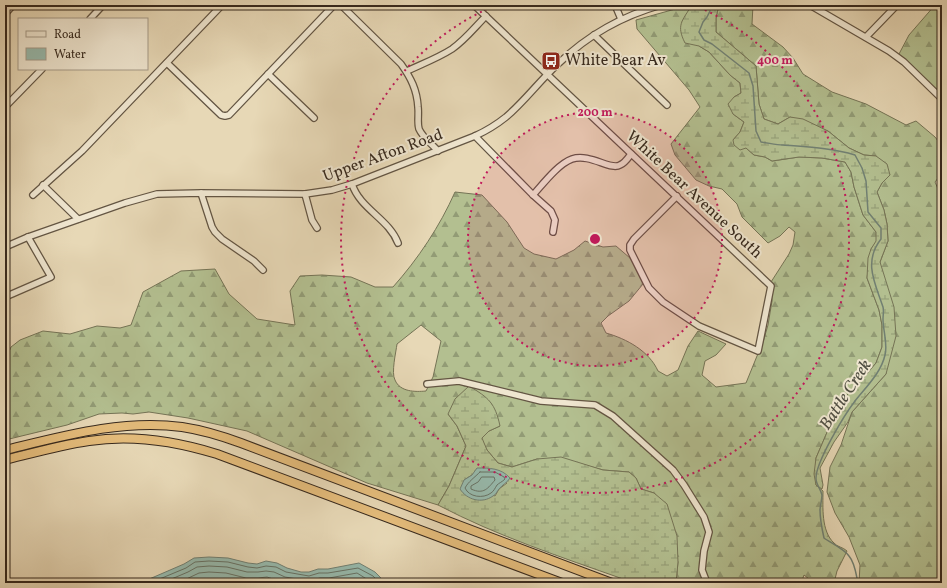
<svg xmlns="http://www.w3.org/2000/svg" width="947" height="588" viewBox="0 0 947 588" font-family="Vollkorn,serif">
<defs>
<pattern id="forest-firs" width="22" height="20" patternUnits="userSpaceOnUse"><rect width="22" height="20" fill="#b3bf90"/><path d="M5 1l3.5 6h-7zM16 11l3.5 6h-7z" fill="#929b75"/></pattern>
<pattern id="wetland-marsh" width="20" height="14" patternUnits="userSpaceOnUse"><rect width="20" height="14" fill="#b3bf90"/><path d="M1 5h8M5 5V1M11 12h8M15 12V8" fill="none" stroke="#929b75"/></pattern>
</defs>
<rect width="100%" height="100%" fill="#e7d8b6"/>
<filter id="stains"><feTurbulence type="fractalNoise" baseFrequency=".005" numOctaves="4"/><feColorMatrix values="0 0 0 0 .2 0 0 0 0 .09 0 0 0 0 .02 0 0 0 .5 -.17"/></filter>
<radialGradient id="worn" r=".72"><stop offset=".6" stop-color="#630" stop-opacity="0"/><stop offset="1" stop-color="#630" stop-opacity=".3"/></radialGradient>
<g fill="url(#forest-firs)" stroke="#757456" fill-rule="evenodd">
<path d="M692,5L682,22L699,46L709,52L730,75L740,83L741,93L734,97L733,114L744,122L740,132L733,140L746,148L754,155L765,157L772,161L799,157L822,158L845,162L851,172L854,187L863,215L876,232L877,241L871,249L867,278L879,310L882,325V347L876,363L860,382L840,402L816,458V485L823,491C823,507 821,531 834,543C837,547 843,547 847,551L837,571L834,583H814L804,575L801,583H676L678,562L654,493L641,489L636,478L629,472L603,470L585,465L537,459L512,467L498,463L487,450L481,438L489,431L500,426L448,414L457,426L466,446L449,486L438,505L367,483L247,431L188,418L149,412L133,414L122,413L99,414L67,425L5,440V361L11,347L20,340L43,331L70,334L97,326L120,328L131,325L143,292L181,271L215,269L229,294L257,319L295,325L290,291L300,276L322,275L351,277L375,287H393C418,259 440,226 455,192L482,195L507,222L524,248L534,254L556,259L574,250L585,241L603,247L616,246L630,258L643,284L629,301L608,316L601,323L606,333C627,339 649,351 658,371L667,376L678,370L688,346L698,331L726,344L716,355L705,361L702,375L716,387L746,383L757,356L761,349L768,325L772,301L771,282L789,254L793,245L795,232L789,227L780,236L768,243L742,217L737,204L722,189L709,186L696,180L675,155L671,144L700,107L689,90L637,29L636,20L686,6ZM421,325L441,341L433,377L426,391C415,392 400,392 395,380C391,373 396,352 397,344Z"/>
<polygon points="717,5 753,5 752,24 783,47 793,58 803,74 832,92 866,104 906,125 916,121 935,137 942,146 942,173 935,182 942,198 942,583 859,583 860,565 849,537 835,513 827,492 830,467 841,445 852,412 886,374 880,262 888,241 887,224 884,210 877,192 882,183 890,175 876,156 864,155 849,148 828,131 790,117 778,124 764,119 759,104 756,66 716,32 716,18 718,9"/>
<polygon points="935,5 942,5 942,95 899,54 909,35"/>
</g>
<g fill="url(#wetland-marsh)" stroke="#757456" fill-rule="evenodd">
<path d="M692,5H717L718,9L716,18V32L756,66L759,104L764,119L778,124L790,117L803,119L828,131L849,148L864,155L876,156L887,164L890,175L882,183L877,192L884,210L887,224L888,241L880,262L894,307L896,336L886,374L852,412L848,422L834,442L820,468L823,485L822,489L816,485L814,474L816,458L840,402L860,382L876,363L882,347V325L879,310L867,278L868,258L871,249L876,241V232L863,215L854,187L851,172L845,162L822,158L799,157L772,161L765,157L754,155L746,148L740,150L734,145L733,140L740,132L744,122L733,114L728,104L734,97L741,93L740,83L730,75L709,52L699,46L685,43C676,25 682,21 692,5Z"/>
<path d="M469,386C489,398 495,403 500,426L489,431L482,438L487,450L498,463L512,467L537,459L561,457L603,470L629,472L636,478L641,489L654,493L667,504L677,536L678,562L676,583H635L623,579C561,557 497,536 438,505L449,486L466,446L457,426L448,414L455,399ZM472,475L507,483L499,489L495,496L464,480Z"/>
</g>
<g fill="#97baad" stroke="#718073">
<path d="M477,468C490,468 501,468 510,478C507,483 503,484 499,489C497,491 496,495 493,496C482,504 467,500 460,489L464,480L472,475Z"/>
<polygon points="209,557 228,558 248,563 257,564 266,561 277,563 287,568 301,572 309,572 318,569 328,569 359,563 375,572 384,581 395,583 124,583 147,580 184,564 194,558"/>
</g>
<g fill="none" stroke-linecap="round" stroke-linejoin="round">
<g stroke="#677265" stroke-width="1">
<path d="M480,472H495L504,477L505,479C502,482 499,483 497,485C495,488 494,491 491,493C483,499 469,497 465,488C468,482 475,477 480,472Z"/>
<path d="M482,477H494L495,480C488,488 484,495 471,489V486L478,482Z"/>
<polyline points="150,583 186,568 195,562 209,561 228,562 248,567 257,568 266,566 276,567 286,572 309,576 319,573 328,573 358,568 373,576 380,583"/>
<polyline points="162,583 188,572 197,567 209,566 227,567 247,572 258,572 266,571 274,572 285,577 309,581 320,578 329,578 357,573 373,583"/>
<polyline points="178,583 199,573 209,572 226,573 246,578 258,578 267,577 285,583"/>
</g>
<path stroke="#718073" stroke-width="1.5" d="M710,11L707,17L703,22L699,32L704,40L712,44L749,73L753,86L756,131L761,142C769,143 776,145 783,145C807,147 832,148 855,155L862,168L866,181L868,212L881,228V239C863,262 875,283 883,307C884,311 883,315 883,319C883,331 888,344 885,355C881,373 866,387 855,401C845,414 815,463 816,479C816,484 821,490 822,495C822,500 820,506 820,510C820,520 822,529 824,538C831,543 844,549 849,556C855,563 856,574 858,583"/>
<g stroke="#635543" stroke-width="8">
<g id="minor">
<path d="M341,5L401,64C411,78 417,90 418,107C419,115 417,122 419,129C423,138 432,144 438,151"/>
<polyline points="474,5 771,286 758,351 699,326 663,302 649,288 630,250 630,245 634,239 677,196"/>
<polyline points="615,5 621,19"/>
<polyline points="810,5 889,51 904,62 942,99"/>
<polyline points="5,14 13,5"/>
<polyline points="90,19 103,5"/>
<polyline points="594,35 667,105"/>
<polyline points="866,37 895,7 893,5"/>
<polyline points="167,63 221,115 225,116 229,115 334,5"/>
<path d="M407,71C422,64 438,58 452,49C465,40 475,27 486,16"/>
<polyline points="268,74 314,118"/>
<polyline points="5,107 42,69"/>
<polyline points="475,136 533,195 551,211 555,220 553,232"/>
<path d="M352,184C360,209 389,219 398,243"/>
<polyline points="43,185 78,219"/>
<polyline points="201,193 212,227 215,232 222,239 254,261 263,270"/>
<polyline points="305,194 312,220 317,228"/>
<polyline points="33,195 82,151 222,5"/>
<path d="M533,195C543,184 558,164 572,159C590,153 611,171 620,165C625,163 628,158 631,154"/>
<path d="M5,247L28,237L125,203L157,194L201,193L305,194L332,190L352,184L475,136C486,131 496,125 506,117C525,101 540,80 559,63C588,35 622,16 661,5"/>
<polyline points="5,297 51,277 28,237"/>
<polyline points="427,384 459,381 541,401 595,405 613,416 673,470 684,485 704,517 709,532 704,551 702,570 707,583"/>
</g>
</g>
<g stroke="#37291d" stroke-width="10">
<g id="highway">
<path d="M5,450C63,436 122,419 182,427C202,430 222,436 241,443L612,583"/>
<path d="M5,460C33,453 61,445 89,441C133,434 175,441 217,454L562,583"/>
</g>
</g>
<use href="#minor" stroke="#efe6d0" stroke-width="5.5"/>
<use href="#highway" stroke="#e4bc7b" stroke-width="8"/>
</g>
<circle cx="595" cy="239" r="127" fill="#c2185b" fill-opacity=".12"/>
<g fill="none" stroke="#c2185b" stroke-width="2" stroke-dasharray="2 4">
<circle cx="595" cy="239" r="127"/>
<path d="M694 5A254 254 0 1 1 496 5"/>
</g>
<defs>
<g id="bus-square" transform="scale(1)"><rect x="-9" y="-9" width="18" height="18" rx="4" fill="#8f2418" stroke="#efe6d0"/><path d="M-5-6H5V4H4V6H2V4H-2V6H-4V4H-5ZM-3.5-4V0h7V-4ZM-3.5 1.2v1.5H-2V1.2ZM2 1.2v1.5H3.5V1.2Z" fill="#fff"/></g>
</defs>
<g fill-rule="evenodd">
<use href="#bus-square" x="551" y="61"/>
</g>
<g text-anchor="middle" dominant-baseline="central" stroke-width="4" stroke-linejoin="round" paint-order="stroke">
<g font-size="16" fill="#37291d" stroke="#efe6d0" text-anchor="start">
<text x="565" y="61">White Bear Av</text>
</g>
<g font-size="16" fill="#37291d" stroke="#efe6d0">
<text transform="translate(383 156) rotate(-20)">Upper Afton Road</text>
<text transform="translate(694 195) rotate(43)">White Bear Avenue South</text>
</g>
<g font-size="17" font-style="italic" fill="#4f4d41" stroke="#efe6d0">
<text transform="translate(846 395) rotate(-57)">Battle Creek</text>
</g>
</g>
<circle cx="595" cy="239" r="6" fill="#c2185b" stroke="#efe6d0" stroke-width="2"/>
<g font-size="12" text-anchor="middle" font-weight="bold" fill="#c2185b" stroke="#efe6d0" stroke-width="4" stroke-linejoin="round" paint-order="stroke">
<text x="775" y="64">400 m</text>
<text x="595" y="116">200 m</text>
</g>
<rect width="947" height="588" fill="none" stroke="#e7d8b6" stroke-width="20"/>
<rect x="6" y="6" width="935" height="576" fill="none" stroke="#37291d" stroke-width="2"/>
<rect x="10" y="10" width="927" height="568" fill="none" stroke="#37291d"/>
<rect x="18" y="18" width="130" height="52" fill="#efe6d0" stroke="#a59a88"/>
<rect x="26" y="31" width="20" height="6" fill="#efe6d0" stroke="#a59a88"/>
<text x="54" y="38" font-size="12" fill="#37291d">Road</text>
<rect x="26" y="48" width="20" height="12" fill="#97baad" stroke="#a59a88"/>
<text x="54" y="58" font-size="12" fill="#37291d">Water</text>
<rect width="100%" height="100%" filter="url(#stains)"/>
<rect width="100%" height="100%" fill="url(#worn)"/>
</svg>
